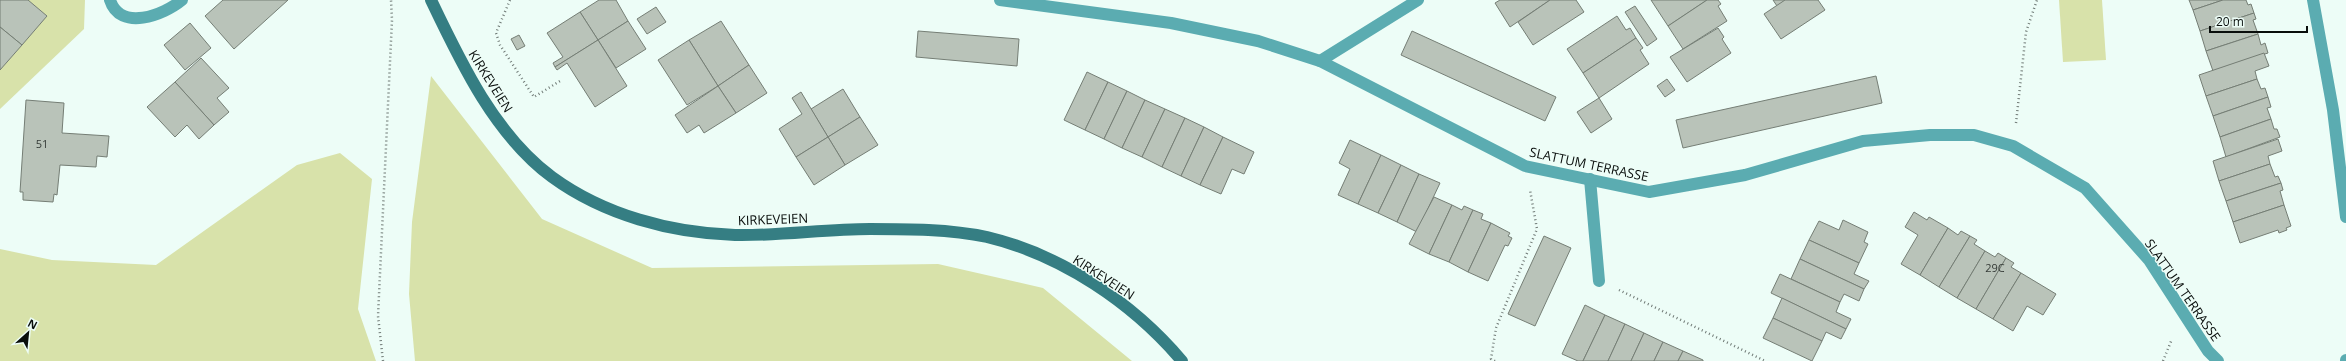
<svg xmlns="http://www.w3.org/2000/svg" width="2346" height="361" viewBox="0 0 2346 361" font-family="'Open Sans',sans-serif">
<rect width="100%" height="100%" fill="#edfdf7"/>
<g fill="#d8e2aa">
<polygon points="0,0 85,0 84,29 0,109"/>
<polygon points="2059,0 2102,0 2106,60 2063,62"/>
<polygon points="431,76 542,219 652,268 938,264 1043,288 1132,361 415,361 409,294 412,222"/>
<polygon points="340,153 372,179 358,309 376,361 0,361 0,249 52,260 156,265 297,165"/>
</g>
<g fill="#b9c3b9" stroke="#757e75">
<polygon points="0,0 28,0 47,16 22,45 0,27"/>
<polygon points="223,0 288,0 234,49 205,16"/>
<polygon points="599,0 616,0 628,21 598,40 580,12"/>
<polygon points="1500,0 1550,0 1510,27 1495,3"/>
<polygon points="1550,0 1576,0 1584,12 1533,45 1518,22"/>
<polygon points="1651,0 1707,0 1668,26"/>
<polygon points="1707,0 1718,0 1721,4 1718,6 1727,21 1683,49 1668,26"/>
<polygon points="1773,0 1787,0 1777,6"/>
<polygon points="1785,0 1818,0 1825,10 1781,39 1764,14"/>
<polygon points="2189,0 2223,0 2193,10"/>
<polygon points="2223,0 2246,0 2248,5 2251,4 2254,13 2200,31 2193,10"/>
<polygon points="1635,6 1657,39 1647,46 1625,12"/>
<polygon points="656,7 666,22 647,34 637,19"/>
<polygon points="580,12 598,40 555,67 553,63 563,57 547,33"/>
<polygon points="2254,13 2256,19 2253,20 2258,34 2206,51 2200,31"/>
<polygon points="1617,16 1626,30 1630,28 1636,38 1583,73 1567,49"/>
<polygon points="628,21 646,49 616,68 598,40"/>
<polygon points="721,21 749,65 718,86 689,40"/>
<polygon points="190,23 211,48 185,70 164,45"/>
<polygon points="0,27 22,45 0,70"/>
<polygon points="1718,28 1724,37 1722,39 1731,53 1687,82 1670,57"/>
<polygon points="918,31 1019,39 1017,66 916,57"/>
<polygon points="1412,31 1556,97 1545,121 1401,55"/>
<polygon points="2258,34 2261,45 2265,43 2268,53 2213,71 2206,51"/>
<polygon points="519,35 525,46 517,50 511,39"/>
<polygon points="1636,38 1643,48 1640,50 1649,64 1599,98 1583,73"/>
<polygon points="598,40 627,86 595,107 567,63 557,70 555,67"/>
<polygon points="689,40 718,86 687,105 658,60"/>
<polygon points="2264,53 2269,66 2255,71 2257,79 2206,96 2199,75"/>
<polygon points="201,58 229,88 217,98 229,112 214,125 175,82"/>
<polygon points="749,65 767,93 736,113 718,86"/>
<polygon points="1087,72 1108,82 1085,130 1064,120"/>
<polygon points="1876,76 1882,103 1683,148 1676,120"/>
<polygon points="1667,79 1675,90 1665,97 1657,86"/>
<polygon points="2257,79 2261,89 2265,88 2268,97 2213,116 2206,96"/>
<polygon points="175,82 214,125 199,139 187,125 175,137 147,107"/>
<polygon points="1108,82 1127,91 1104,139 1085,130"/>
<polygon points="718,86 736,113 704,133 699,125 687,133 675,115"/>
<polygon points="843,89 860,117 828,137 811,109"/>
<polygon points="1127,91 1145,100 1122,148 1104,139"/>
<polygon points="801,92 828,137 796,157 779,129 802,114 792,98"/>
<polygon points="2268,97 2271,107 2267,108 2271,119 2220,137 2213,116"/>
<polygon points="1599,98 1612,119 1591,133 1577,112"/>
<polygon points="26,100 64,103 62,133 109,136 107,157 97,156 96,167 60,165 57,195 54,194 53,202 23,200 23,192 20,192"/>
<polygon points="1145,100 1165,109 1142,157 1122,148"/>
<polygon points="1165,109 1185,118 1162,167 1142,157"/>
<polygon points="860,117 878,145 845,165 828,137"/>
<polygon points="1185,118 1204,127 1181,176 1162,167"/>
<polygon points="2271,119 2274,129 2277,129 2280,137 2226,157 2220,137"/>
<polygon points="1204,127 1223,137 1200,185 1181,176"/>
<polygon points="828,137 845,165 814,185 796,157"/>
<polygon points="1223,137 1254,152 1244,174 1232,169 1221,194 1200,185"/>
<polygon points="2278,139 2282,151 2268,156 2270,164 2219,181 2213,161"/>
<polygon points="1350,140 1381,155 1358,204 1338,195 1350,169 1339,163"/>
<polygon points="1381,155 1401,165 1378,213 1358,204"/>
<polygon points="2270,164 2275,177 2278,176 2281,183 2226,201 2219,181"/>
<polygon points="1401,165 1419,174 1397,222 1378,213"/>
<polygon points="1419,174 1440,183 1417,232 1397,222"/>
<polygon points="2281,183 2283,190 2280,191 2284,205 2233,222 2226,201"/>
<polygon points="1434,197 1452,205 1429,254 1409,244"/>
<polygon points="1452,205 1462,210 1464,206 1473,210 1449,262 1429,254"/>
<polygon points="2284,205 2291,226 2286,228 2287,230 2279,233 2278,230 2240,243 2233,222"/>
<polygon points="1473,210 1483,214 1481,219 1491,223 1468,272 1449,262"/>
<polygon points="1914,212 1927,220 1929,217 1948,228 1920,275 1901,264 1918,235 1905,227"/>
<polygon points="1843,220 1868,232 1864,242 1868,244 1859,263 1809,240 1819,221 1839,230"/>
<polygon points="1491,223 1510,233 1508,236 1512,238 1508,246 1505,245 1488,281 1468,272"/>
<polygon points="1948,228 1958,235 1961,231 1970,236 1939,287 1920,275"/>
<polygon points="1544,236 1571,248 1535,326 1508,314"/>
<polygon points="1970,236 1977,240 1974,244 1985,251 1957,298 1939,287"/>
<polygon points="1809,240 1859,263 1854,274 1869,281 1864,289 1800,259"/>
<polygon points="1985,251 1995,257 1998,253 2006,258 1976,309 1957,298"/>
<polygon points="2006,258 2014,263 2011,267 2021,273 1993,319 1976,309"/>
<polygon points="1800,259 1864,289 1859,301 1844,294 1840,302 1791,279"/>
<polygon points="2021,273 2056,294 2043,315 2027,306 2013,331 1993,319"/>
<polygon points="1780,274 1840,302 1836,312 1851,319 1846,329 1771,293"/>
<polygon points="1782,298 1846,329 1841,339 1826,332 1822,341 1773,318"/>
<polygon points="1585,305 1605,315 1583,361 1578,361 1562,354"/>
<polygon points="1605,315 1625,324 1608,361 1583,361"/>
<polygon points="1773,318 1822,341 1812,361 1763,338"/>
<polygon points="1625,324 1644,333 1631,361 1608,361"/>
<polygon points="1644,333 1663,342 1654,361 1631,361"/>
<polygon points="1663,342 1683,351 1678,361 1654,361"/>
<polygon points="1683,351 1703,360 1703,361 1678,361"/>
</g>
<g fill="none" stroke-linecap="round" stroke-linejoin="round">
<g stroke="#717b77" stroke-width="2.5" stroke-dasharray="1 3" stroke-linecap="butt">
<polyline points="510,0 496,33 500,45 534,97 560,81"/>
<polyline points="2016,123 2026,32 2037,0"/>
<polyline points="1619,290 1765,361"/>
<polyline points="383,361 378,316 392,20 391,0"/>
<polyline points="1495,361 1491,359 1496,328 1537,229 1530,190"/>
<polyline points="2163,361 2172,339"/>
</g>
<g stroke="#5bacb1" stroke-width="12">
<path d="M110,0C120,32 164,15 182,0"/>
<polyline points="1320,61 1418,0"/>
<polyline points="1590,179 1599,281"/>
</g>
<g stroke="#5bacb1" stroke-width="12">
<polyline points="1000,0 1171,23 1258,41 1320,61 1525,166 1649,192 1745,175 1863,141 1930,135 1974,135 2013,146 2085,188 2149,260 2208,351 2218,361"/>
<polyline points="2313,0 2333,110 2346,217"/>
<polyline points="2346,361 2346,360"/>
</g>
<path stroke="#357e83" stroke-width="12" d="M431,0C461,63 495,135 552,177C604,215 671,233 735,235C780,236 825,229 870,229C908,229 949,229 987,237C1062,255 1133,303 1182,361"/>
</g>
<g text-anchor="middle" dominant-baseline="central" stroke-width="3" stroke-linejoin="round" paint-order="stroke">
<g font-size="11" fill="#353b37">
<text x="42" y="143">51</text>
<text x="1995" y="267">29C</text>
</g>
<g font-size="13" fill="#090e0c" stroke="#edfdf7">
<text transform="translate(491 81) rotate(58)">KIRKEVEIEN</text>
<text transform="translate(1589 164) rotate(12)">SLATTUM TERRASSE</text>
<text transform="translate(773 219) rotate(-2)">KIRKEVEIEN</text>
<text transform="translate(1104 277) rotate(33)">KIRKEVEIEN</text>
<text transform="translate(2183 290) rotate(55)">SLATTUM TERRASSE</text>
</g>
</g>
<g transform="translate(28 333) rotate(27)" stroke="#edfdf7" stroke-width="3" paint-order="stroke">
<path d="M0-3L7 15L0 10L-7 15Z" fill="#090e0c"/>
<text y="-6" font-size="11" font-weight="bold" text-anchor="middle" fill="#090e0c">N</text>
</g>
<path d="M2210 26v6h97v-6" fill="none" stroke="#090e0c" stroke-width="2"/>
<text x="2216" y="26" font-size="12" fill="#090e0c" stroke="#edfdf7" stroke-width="3" paint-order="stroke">20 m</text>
</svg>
